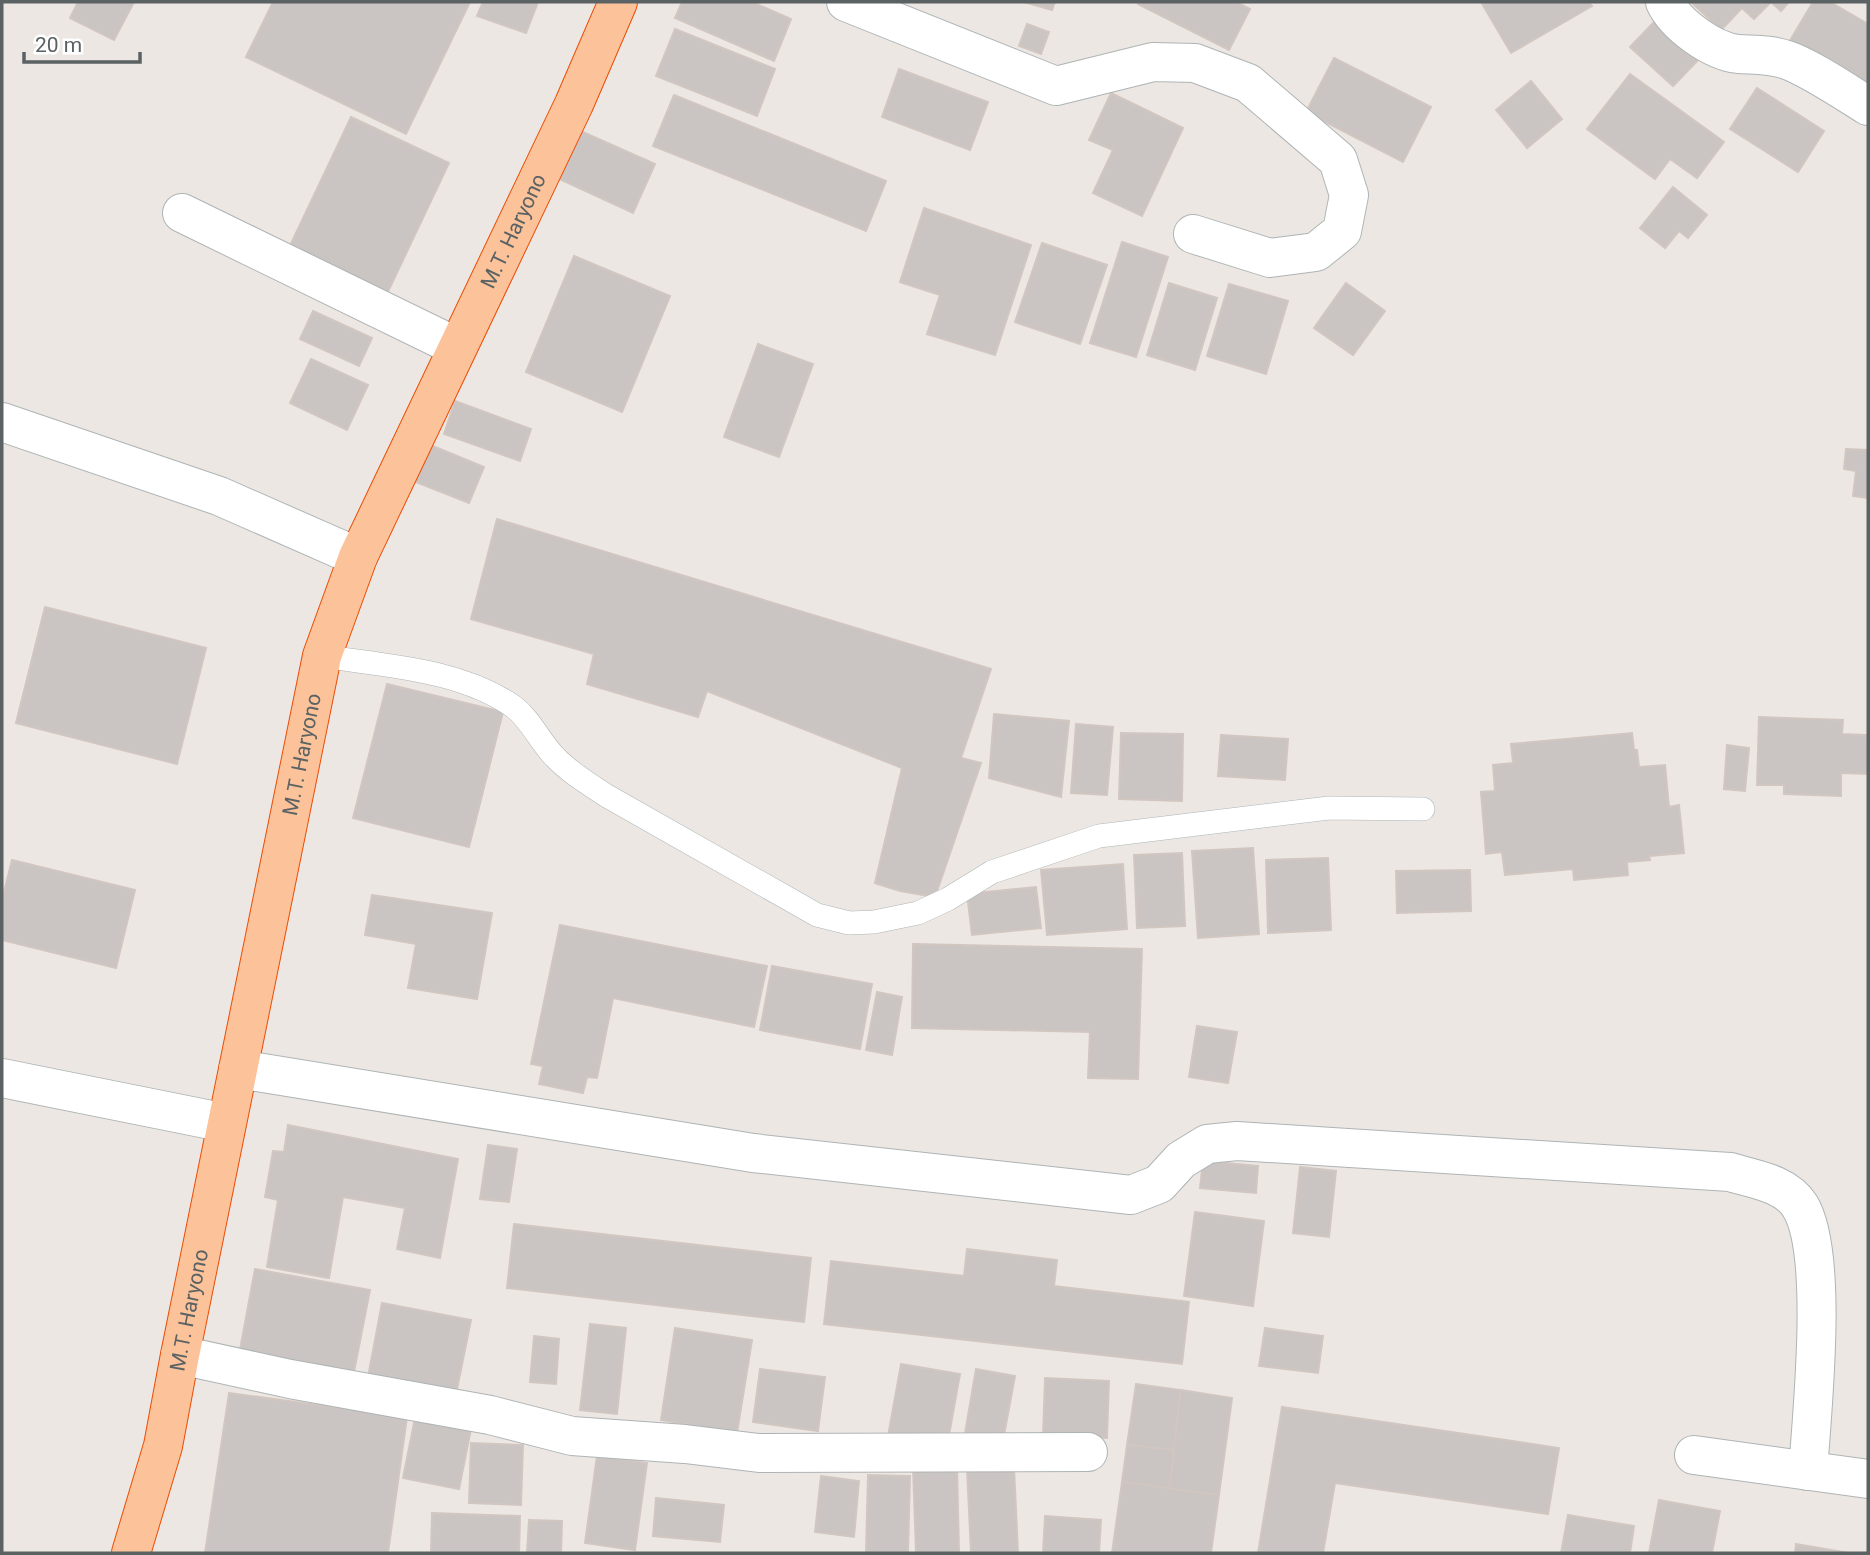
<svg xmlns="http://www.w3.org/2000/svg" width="1870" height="1555" viewBox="0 0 1870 1555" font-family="Roboto,sans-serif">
<rect width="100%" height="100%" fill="#ede7e3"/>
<g fill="#cac4c2" stroke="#d2c6c1" stroke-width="2">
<polygon points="78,2 134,2 114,40 70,18"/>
<polygon points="273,2 470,2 406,134 246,57"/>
<polygon points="483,2 538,2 526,33 477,16"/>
<polygon points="682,2 752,2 791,19 774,61 675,18"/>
<polygon points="1024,2 1055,2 1052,10"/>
<polygon points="1139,2 1236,2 1250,9 1229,50 1138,4"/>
<polygon points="1481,2 1589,2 1592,6 1511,53"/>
<polygon points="1691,2 1771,2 1754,19 1742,8 1721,30"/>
<polygon points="1771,2 1789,2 1781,11"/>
<polygon points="1813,2 1830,2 1868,24 1868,91 1788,44"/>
<polygon points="1658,18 1701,57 1673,86 1630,47"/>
<polygon points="1027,24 1049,32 1041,54 1019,46"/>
<polygon points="675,29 775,69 757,116 656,76"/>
<polygon points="1334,58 1431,107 1403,162 1306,112"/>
<polygon points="899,69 988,102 970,150 882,117"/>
<polygon points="1630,74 1724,142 1697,178 1670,159 1655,179 1587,129"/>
<polygon points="1531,81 1562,119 1527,148 1496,110"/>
<polygon points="1757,88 1824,131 1798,172 1730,129"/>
<polygon points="1111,93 1183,128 1142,216 1093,193 1113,150 1089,140"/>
<polygon points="674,95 886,181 866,231 653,146"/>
<polygon points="351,117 449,163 385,298 287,252"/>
<polygon points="576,129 655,164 633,213 555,177"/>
<polygon points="1673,187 1707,215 1688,238 1679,231 1665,248 1640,228"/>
<polygon points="924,208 1031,245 995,355 927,334 940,295 900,282"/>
<polygon points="1122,242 1168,257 1136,357 1090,343"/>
<polygon points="1042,243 1107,265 1080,344 1015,322"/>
<polygon points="574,256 670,296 622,412 526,372"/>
<polygon points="1169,283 1217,298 1195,370 1147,355"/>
<polygon points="1346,283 1385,311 1353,355 1314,328"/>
<polygon points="1229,284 1288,301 1266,374 1207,356"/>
<polygon points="313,311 372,338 359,366 300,339"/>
<polygon points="758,344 813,364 779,457 724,437"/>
<polygon points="311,359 368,385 347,430 290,403"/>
<polygon points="455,401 531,429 520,461 444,434"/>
<polygon points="423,442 484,467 469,503 408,479"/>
<polygon points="1846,449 1868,450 1868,498 1853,496 1856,471 1844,469"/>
<polygon points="497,519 991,669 961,758 981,763 935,897 900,891 875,883 902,768 707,691 698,717 587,684 594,654 471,619"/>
<polygon points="45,607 206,648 177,764 16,723"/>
<polygon points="387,684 503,712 469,847 353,818"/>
<polygon points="994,714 1069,721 1061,797 989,778"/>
<polygon points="1759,717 1843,720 1842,734 1866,735 1868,774 1841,773 1841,796 1784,794 1784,785 1757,785"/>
<polygon points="1076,724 1113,727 1107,795 1071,793"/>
<polygon points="1121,733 1183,734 1182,801 1119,799"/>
<polygon points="1632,733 1634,750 1637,750 1639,767 1665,765 1669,807 1679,805 1684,853 1649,856 1650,860 1627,862 1628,875 1574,880 1573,869 1505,875 1502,852 1486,854 1481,792 1495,791 1493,765 1513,763 1511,744"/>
<polygon points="1221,735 1288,739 1285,780 1218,776"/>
<polygon points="1727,745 1749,748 1745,791 1724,789"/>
<polygon points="1253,848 1259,934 1198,938 1192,851"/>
<polygon points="1182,853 1185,926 1137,928 1134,855"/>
<polygon points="1328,858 1331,930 1268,933 1266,860"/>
<polygon points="12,860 135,890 116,968 2,940 2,900"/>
<polygon points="1123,864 1127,929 1047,935 1041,870"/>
<polygon points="1470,870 1471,911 1397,913 1396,871"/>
<polygon points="1036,887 1041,928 972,935 967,894"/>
<polygon points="372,895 492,913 477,999 408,988 416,944 365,935"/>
<polygon points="560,925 767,966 754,1027 613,998 597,1078 587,1077 583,1093 539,1084 543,1066 531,1064"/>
<polygon points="913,944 1142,949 1138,1079 1088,1078 1090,1032 912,1028"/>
<polygon points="772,966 872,984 860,1049 760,1030"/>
<polygon points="877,992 902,997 892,1055 866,1050"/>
<polygon points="1197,1026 1237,1032 1228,1083 1189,1077"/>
<polygon points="288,1125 458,1159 440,1258 397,1249 405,1208 343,1197 329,1278 267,1267 278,1200 265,1197 273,1151 284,1152"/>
<polygon points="488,1145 517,1149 509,1202 480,1199"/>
<polygon points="1203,1161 1258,1166 1256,1193 1200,1188"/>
<polygon points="1300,1167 1336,1171 1329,1237 1293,1233"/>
<polygon points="1195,1212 1264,1221 1253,1306 1184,1296"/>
<polygon points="514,1224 811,1258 804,1322 507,1288"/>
<polygon points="967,1249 1057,1260 1054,1286 1189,1302 1182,1364 824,1324 831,1261 964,1276"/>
<polygon points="255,1269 370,1290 353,1377 239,1355"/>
<polygon points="382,1303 471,1320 456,1394 368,1377"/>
<polygon points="590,1324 626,1328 617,1414 580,1410"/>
<polygon points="675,1328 752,1340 737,1433 661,1420"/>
<polygon points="1265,1328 1323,1336 1318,1373 1259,1366"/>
<polygon points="534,1336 559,1339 556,1384 530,1382"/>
<polygon points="901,1364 960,1374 946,1452 887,1442"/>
<polygon points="760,1369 825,1377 818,1431 753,1422"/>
<polygon points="976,1369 1015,1376 1002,1446 964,1439"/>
<polygon points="1045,1378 1109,1381 1107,1438 1043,1436"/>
<polygon points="1136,1384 1181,1390 1174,1450 1127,1445"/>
<polygon points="1181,1390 1232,1398 1219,1495 1169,1489"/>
<polygon points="229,1393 407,1417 388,1553 205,1553"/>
<polygon points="1282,1407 1559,1448 1548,1514 1335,1483 1323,1553 1258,1553"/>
<polygon points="415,1418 471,1429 459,1489 403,1478"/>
<polygon points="471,1443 523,1445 521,1505 469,1503"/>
<polygon points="1127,1445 1174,1450 1169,1489 1122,1482"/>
<polygon points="597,1456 647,1463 635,1550 585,1543"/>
<polygon points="957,1466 959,1553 916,1553 913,1468"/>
<polygon points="1014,1467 1018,1553 971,1553 967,1469"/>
<polygon points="868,1475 910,1476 908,1553 866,1553"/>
<polygon points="821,1476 859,1481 854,1537 815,1532"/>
<polygon points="1122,1482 1219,1495 1211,1553 1112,1553"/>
<polygon points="656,1498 724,1505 720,1542 653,1536"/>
<polygon points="1659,1500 1720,1511 1712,1553 1649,1553"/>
<polygon points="432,1513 520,1516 519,1553 431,1553"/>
<polygon points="1568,1515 1634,1526 1630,1553 1561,1553"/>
<polygon points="1045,1516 1101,1520 1099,1553 1043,1553"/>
<polygon points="529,1520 562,1521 561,1553 527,1553"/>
<polygon points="1796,1544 1849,1553 1795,1553"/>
</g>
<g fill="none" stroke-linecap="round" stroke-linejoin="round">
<g stroke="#aeb4b5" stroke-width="24">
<path id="service" d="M322,656C385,666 460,669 514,707C531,720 540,742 555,757C570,773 589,784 607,796L817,915L849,923L874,922L918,913L948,899L992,872L1099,836L1329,808L1423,809"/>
</g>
<g stroke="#aeb4b5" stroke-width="40">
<g id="minor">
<polyline points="846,2 1056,86 1153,62 1195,63 1248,83 1338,160 1349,195 1342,231 1316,252 1270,258 1193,234"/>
<path d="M1665,2C1676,25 1712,51 1738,54C1755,55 1771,54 1787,60C1810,68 1847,93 1868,106"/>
<polyline points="182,213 457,347"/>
<polyline points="2,422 219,496 358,557"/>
<path d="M238,1069L753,1153L1131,1195L1159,1184L1181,1160L1207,1144L1237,1141L1730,1172C1753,1179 1786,1183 1800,1206C1829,1253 1812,1412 1808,1471"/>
<polyline points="2,1078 226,1123"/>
<polyline points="180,1355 290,1379 490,1415 572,1436 685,1444 759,1453 1088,1452"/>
<polyline points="1694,1455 1868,1479"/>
</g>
</g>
<g stroke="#ec4c04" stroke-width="40">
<g id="trunk">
<path id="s1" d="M131,1553L163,1446L180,1355L322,656L358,557L574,104L618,2"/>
</g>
</g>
<use href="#service" stroke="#fff" stroke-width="23"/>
<use href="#minor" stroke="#fff" stroke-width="38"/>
<use href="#trunk" stroke="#fcc29a" stroke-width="38"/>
</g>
<g text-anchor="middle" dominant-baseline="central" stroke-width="5" stroke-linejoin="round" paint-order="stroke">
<g font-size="21" fill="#5b6263" stroke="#fff">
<text stroke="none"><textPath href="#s1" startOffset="1384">M.T. Haryono</textPath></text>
<text stroke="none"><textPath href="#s1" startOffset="817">M.T. Haryono</textPath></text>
<text stroke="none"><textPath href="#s1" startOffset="250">M.T. Haryono</textPath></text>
</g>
</g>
<rect width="1870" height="1555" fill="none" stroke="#5b6263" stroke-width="7"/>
<path d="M24 52v10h116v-10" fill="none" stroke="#5b6263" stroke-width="3.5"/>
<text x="35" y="52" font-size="21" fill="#5b6263" stroke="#ffffff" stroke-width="5" paint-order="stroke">20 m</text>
</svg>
